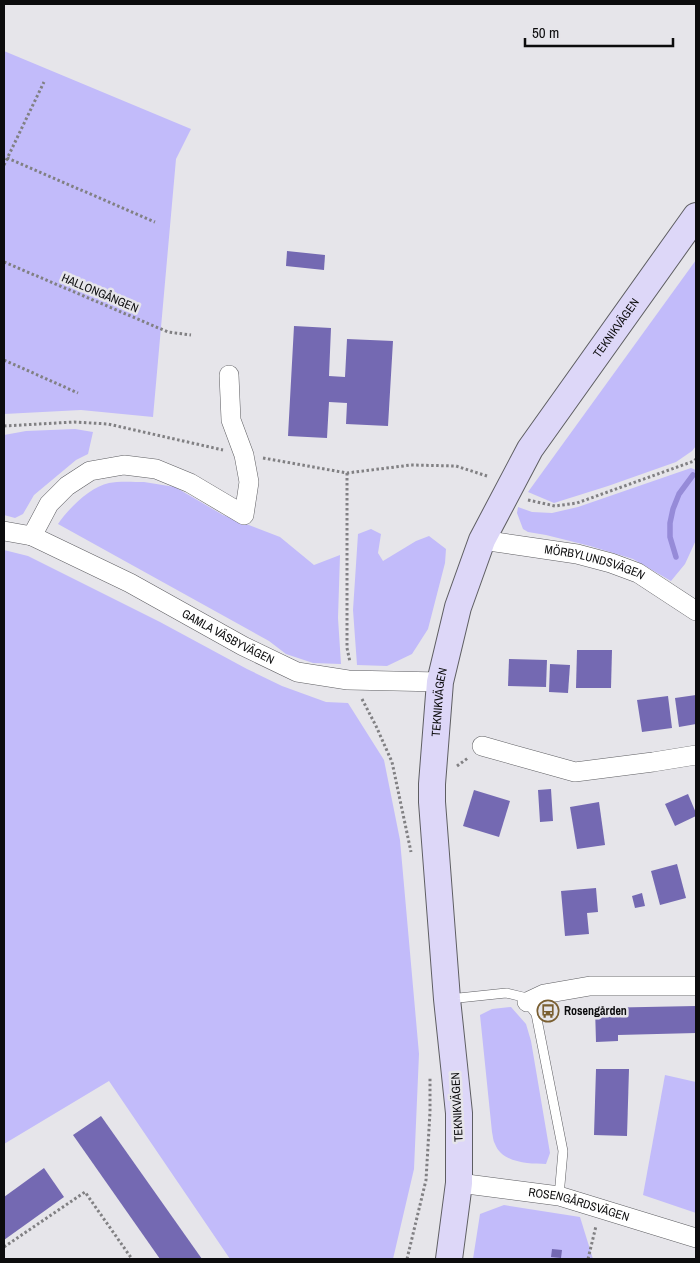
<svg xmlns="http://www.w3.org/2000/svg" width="700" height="1263" viewBox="0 0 700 1263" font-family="'Archivo Narrow',sans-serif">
<rect width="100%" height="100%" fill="#e6e5ea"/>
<g fill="#c2bbfa">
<polygon points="4,51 191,129 176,159 153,417 81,410 4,414"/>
<polygon points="696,260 696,446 692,451 676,462 608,486 554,503 528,492"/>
<polygon points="75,429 93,432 88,454 76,460 34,495 23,514 15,518 4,515 4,435 26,431"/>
<polygon points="691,468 696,470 696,540 685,564 671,581 633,559 590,546 546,535 528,532 523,529 517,513 518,507 532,512 552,513 578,507"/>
<path d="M144,482L175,487L223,515L280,537L314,565L340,555L338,618L341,664L313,663L286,654L269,641L58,524C69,508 90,487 109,483C118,481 134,482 144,482Z"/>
<polygon points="371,529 381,534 378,553 383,561 416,541 429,536 446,549 445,563 428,629 412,654 387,666 357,665 353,610 358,534"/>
<polygon points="4,550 28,556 160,622 247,669 282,686 326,702 348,703 384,760 400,840 419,1054 414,1169 393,1259 230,1259 109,1081 4,1144"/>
<path d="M511,1007L526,1024L531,1041L550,1153L546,1164C529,1164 502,1163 495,1144C493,1141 493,1136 492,1132L480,1015L492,1009Z"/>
<polygon points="665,1075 696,1082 696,1213 643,1195"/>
<polygon points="504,1205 580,1217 593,1259 473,1259 480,1214"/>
</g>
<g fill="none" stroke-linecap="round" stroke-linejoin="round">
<polyline stroke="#968bd8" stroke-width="5.5" points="676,557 670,537 670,523 673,509 679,494 693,475"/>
</g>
<g fill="#7469b2">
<polygon points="287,251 325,255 324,270 286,266"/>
<polygon points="294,326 331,328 329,376 345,377 347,339 393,341 388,426 346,424 347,403 329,402 327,438 288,436"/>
<polygon points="577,650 612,650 611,688 576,688"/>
<polygon points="509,659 547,660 546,687 508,686"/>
<polygon points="550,664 570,665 568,693 549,692"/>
<polygon points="696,695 696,724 679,727 675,698"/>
<polygon points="668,696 672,728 642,732 637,700"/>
<polygon points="551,789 553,821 540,822 538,790"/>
<polygon points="474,790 510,801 499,837 463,826"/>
<polygon points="688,794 696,813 696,816 675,826 665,804"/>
<polygon points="599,802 605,845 577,849 570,807"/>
<polygon points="677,864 686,898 660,905 651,871"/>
<polygon points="596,888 598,912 587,913 589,934 565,936 561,891"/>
<polygon points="642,893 645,906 635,908 632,896"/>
<polygon points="696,1006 696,1033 618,1035 618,1041 596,1042 595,1008"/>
<polygon points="596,1069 629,1069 627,1136 594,1135"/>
<polygon points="101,1116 202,1259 160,1259 73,1135"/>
<polygon points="44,1168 64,1197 4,1240 4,1197"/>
<polygon points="552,1249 562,1250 561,1258 551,1257"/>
</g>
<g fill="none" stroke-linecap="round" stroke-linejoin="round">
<g stroke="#5e5e62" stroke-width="10">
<polyline id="lane" points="449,999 506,993 523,997 536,1014 563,1151 559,1196"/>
</g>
<g stroke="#5e5e62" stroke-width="20">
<g id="street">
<path id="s1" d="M4,531L32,536L130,583L243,646L297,672L348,680L440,682"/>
<polyline points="32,536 49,504 67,486 90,471 124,465 156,469 190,483 244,515 249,482 244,455 231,420 229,375"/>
<path id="s2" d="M482,540L577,554L611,563L638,573L696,611"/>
<polyline points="482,746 575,772 653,762 696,755"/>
<polyline points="527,1002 544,994 590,986 696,986"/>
<path id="s3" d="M459,1183L559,1196L696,1238"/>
</g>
</g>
<g stroke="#5e5e62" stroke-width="28">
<g id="secondary">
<path id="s4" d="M449,1259L459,1183V1113L447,999L432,802V784L440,682L458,607L482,540L530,449L696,216"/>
</g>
</g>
<g stroke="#818083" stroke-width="3" stroke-dasharray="2.5 2.5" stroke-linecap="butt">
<polyline points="7,158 155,222"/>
<polyline points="4,165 44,82"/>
<polyline points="4,262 168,332 191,335"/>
<polyline points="4,360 78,393"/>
<polyline points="4,426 74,422 108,424 223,450"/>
<polyline points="263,458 347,473 411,465 456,466 487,476"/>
<polyline points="347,473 347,648 350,662"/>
<polyline points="528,500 555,506 577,503 694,461 696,459"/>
<polyline points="362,699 376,726 392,762 411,852"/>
<polyline points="457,766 468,758"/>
<polyline points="4,1247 85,1192 132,1259"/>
<polyline points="407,1259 426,1180 430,1112 430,1078"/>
<polyline points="588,1259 596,1226"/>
</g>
<use href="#lane" stroke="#fff" stroke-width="9"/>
<use href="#street" stroke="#fff" stroke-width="19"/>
<use href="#secondary" stroke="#ddd7f8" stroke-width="26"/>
</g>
<defs>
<g id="bus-ring" transform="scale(1.125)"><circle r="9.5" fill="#e6e5ea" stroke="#7a5f31" stroke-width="1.5"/><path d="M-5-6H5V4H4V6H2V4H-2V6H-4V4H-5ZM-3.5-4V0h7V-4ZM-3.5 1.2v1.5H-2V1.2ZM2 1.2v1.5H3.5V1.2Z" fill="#7a5f31"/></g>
</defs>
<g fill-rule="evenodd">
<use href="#bus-ring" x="548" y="1011"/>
</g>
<g text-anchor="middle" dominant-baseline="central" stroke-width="5" stroke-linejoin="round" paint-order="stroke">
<g font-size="12" fill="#0c0c0d" stroke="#e6e5ea">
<text transform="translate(100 293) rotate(23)">HALLONGÅNGEN</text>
<text stroke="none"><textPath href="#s4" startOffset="979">TEKNIKVÄGEN</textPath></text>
<text stroke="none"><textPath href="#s2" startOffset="115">MÖRBYLUNDSVÄGEN</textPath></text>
<text stroke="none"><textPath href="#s1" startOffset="249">GAMLA VÄSBYVÄGEN</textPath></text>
<text stroke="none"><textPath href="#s4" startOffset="559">TEKNIKVÄGEN</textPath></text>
<text transform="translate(457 1107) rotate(-93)">TEKNIKVÄGEN</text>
<text stroke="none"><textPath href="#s3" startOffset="122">ROSENGÅRDSVÄGEN</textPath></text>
</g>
<g font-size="12" font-weight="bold" fill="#0c0c0d" stroke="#e6e5ea" text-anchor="start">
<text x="564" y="1011">Rosengården</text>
</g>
</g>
<rect width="700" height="1263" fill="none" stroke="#0c0c0d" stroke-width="10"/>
<path d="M525 38v8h148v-8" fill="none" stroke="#0c0c0d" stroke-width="2.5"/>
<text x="532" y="38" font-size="15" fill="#0c0c0d" stroke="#e6e5ea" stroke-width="4" paint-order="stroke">50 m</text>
</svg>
